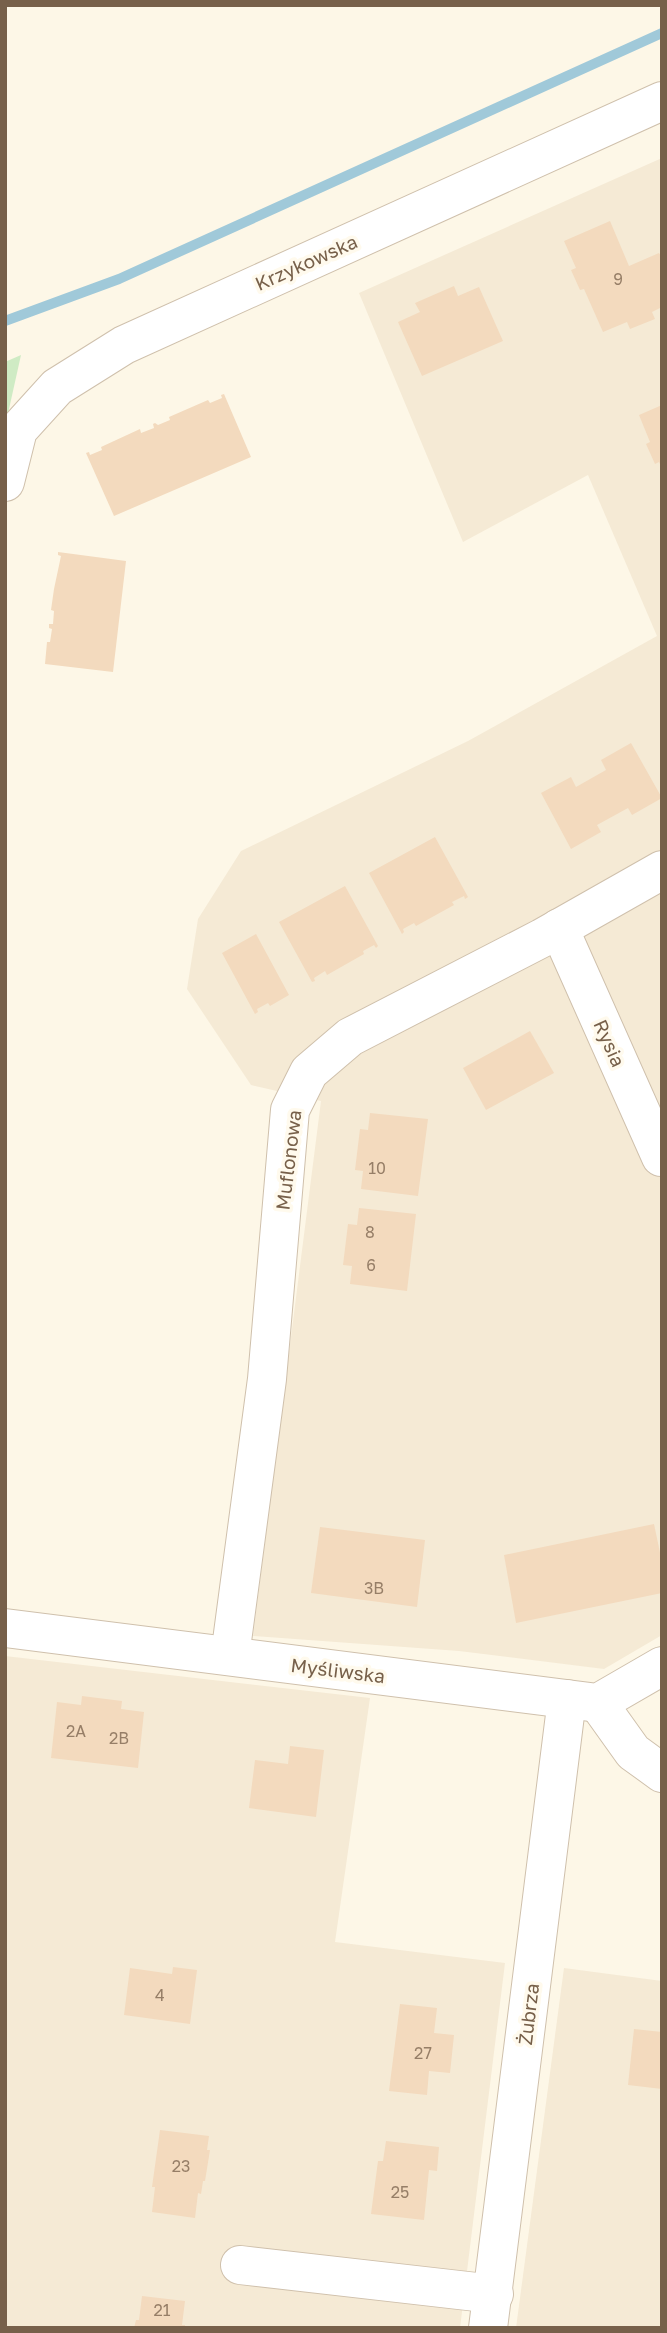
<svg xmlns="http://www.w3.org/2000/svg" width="667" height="2333" viewBox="0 0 667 2333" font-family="'Golos Text',sans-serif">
<rect width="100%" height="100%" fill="#fdf7e7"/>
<g fill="#f5ead5">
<polygon points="662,158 662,1635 604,1669 459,1651 253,1636 321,1101 251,1085 187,989 198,919 241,851 468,741 657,636 588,475 463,542 359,293"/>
<polygon points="5,1656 370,1698 335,1942 505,1963 460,2328 5,2328"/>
<polygon points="564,1968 662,1981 662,2328 516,2328"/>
</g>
<polygon fill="#cfebc4" points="21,355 5,427 5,362"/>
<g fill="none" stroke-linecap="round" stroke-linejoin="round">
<polyline stroke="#a0c9d9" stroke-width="10" points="5,321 119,279 662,33"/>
</g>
<g fill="#f3dabe">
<polygon points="610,221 629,266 659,253 662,258 662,307 652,312 655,319 630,329 627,322 603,332 584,289 580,290 571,270 576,268 564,241"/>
<polygon points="454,286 458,296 479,287 503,341 422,376 398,322 420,312 415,303"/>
<polygon points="224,394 251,457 114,516 86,453 89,452 90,455 102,450 101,447 140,429 141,433 154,428 153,424 155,423 158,425 170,420 169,417 208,400 210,403 222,398 221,395"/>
<polygon points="662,405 662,468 659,462 655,464 646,444 650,442 639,415"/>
<polygon points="58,552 126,561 113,672 45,664 47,642 50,642 52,629 49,628 49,624 53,624 54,611 51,610 54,589 61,556 58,555"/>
<polygon points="631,743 662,798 632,815 628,808 597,825 601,832 571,849 541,793 571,777 576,787 606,770 601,760"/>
<polygon points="435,837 468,897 465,899 464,896 452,902 454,905 416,926 414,923 403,929 404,932 402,934 369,873"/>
<polygon points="345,886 378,946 376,948 374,945 363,951 364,954 327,975 325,971 314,978 315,981 312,982 279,922"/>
<polygon points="256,934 289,995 270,1006 268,1003 257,1009 258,1012 255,1014 222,953"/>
<polygon points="530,1031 554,1073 486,1110 463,1068"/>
<polygon points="370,1113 428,1119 418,1196 361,1189 363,1171 355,1170 360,1129 368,1130"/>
<polygon points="359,1208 416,1214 407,1291 350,1284 352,1266 343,1265 348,1224 357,1225"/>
<polygon points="654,1524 662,1562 662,1593 516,1623 504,1555"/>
<polygon points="320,1527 425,1540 417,1607 311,1593"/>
<polygon points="82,1696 122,1701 121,1709 144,1712 138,1768 51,1758 57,1702 81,1705"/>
<polygon points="290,1746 324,1750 316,1817 249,1808 255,1760 288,1764"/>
<polygon points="173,1967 197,1970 190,2024 124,2015 130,1968 172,1974"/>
<polygon points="400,2004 437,2008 434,2033 454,2035 450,2073 429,2071 427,2095 389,2091"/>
<polygon points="634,2029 662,2032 662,2089 628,2085"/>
<polygon points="160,2130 209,2136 207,2150 210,2150 205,2181 203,2181 201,2194 198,2193 195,2218 152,2212 155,2187 152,2187"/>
<polygon points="386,2141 439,2147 437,2171 429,2170 424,2220 371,2214 378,2161 383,2161"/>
<polygon points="142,2296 185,2301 182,2325 185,2325 185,2328 134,2328 136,2320 139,2320"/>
</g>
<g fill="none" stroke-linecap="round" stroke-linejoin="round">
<g stroke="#cfc0ac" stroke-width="40">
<g id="minor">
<polyline points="5,482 18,430 57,387 124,345 662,101"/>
<polyline points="559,928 661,1157"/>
<polyline points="5,1628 598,1703 662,1666"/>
<polyline points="230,1656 267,1379 290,1110 309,1072 350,1037 542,938 662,870"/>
<polyline points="598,1703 633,1752 662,1773"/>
<polyline points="240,2265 494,2294"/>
<polyline points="488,2328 567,1699"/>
</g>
</g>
<use href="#minor" stroke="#fff" stroke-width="38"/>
</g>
<g text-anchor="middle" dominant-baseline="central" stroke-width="7" stroke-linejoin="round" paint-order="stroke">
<g font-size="16" fill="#967e67">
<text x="618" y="279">9</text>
<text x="377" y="1168">10</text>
<text x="370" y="1232">8</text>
<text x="371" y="1265">6</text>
<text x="374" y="1588">3B</text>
<text x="76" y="1731">2A</text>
<text x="119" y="1738">2B</text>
<text x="160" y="1995">4</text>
<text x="423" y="2053">27</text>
<text x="181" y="2166">23</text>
<text x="400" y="2192">25</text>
<text x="162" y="2310">21</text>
</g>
<g font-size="19" fill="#77604a" stroke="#fffaed">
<text transform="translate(306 262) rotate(-24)">Krzykowska</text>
<text transform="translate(610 1043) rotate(66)">Rysia</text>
<text transform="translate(288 1160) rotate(-83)">Muflonowa</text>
<text transform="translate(338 1670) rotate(7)">Myśliwska</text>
<text transform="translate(528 2014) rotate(-83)">Żubrza</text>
</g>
</g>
<rect width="667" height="2333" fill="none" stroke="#77604a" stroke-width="14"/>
</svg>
